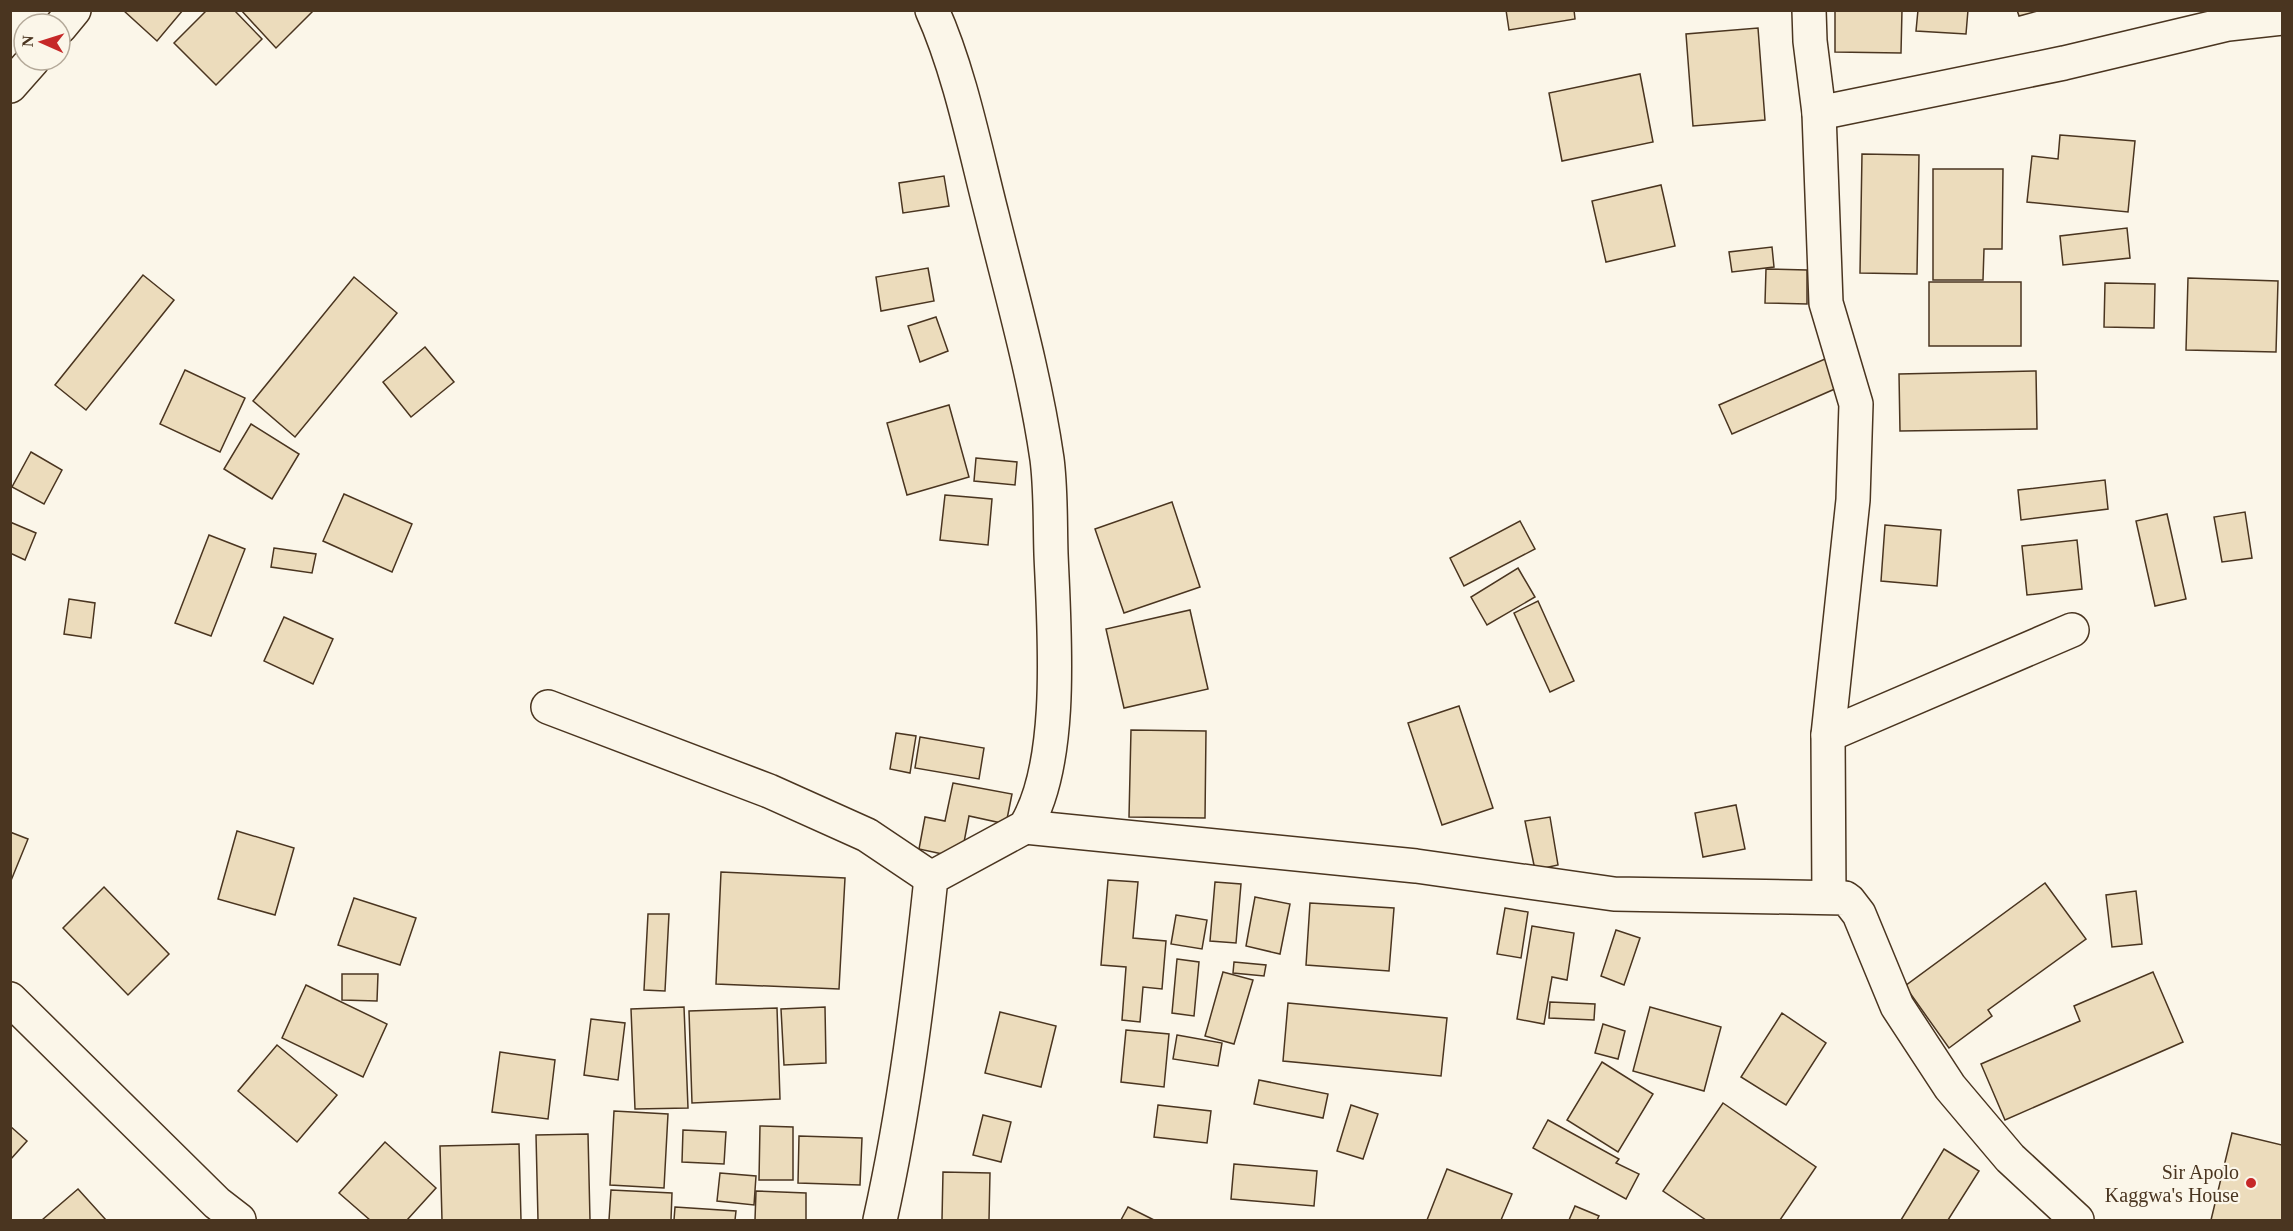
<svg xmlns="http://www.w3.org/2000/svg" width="2293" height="1231" viewBox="0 0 2293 1231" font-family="'Times New Roman',serif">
<rect width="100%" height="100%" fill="#fbf6e9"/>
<g fill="#ecdcbc" stroke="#4a3520" stroke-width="1.5">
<polygon points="123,10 183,10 157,41"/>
<polygon points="207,10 234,10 262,39 216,85 174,43"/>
<polygon points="241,10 314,10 276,48"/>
<polygon points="1506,10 1574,10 1575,19 1509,30"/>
<polygon points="1835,10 1902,10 1901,53 1835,52"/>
<polygon points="1918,10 1968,10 1966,34 1916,31"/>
<polygon points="2017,10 2041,10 2019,16"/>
<polygon points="1758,28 1765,120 1693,126 1686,34"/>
<polygon points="1640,74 1653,142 1562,161 1549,93"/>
<polygon points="2060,135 2135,141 2128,212 2027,202 2032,156 2058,159"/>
<polygon points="1862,154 1919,155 1917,274 1860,273"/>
<polygon points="1933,169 2003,169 2002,249 1984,249 1983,280 1933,280"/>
<polygon points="944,176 949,206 903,213 899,183"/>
<polygon points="1661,185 1675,246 1606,262 1592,201"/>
<polygon points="2127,228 2130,258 2063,265 2060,236"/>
<polygon points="1772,247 1774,267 1732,272 1729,252"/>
<polygon points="928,268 934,301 881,311 876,277"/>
<polygon points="1766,269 1807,270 1807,304 1765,303"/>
<polygon points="143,275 174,300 86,410 55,385"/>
<polygon points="354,277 397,313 295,437 253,401"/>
<polygon points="2188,278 2278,281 2276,352 2186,350"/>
<rect x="1929" y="282" width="92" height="64"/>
<polygon points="2105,283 2155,284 2154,328 2104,327"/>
<polygon points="936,317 948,351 920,362 908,326"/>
<polygon points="425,347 454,382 411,417 383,382"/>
<polygon points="1825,359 1837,388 1732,434 1719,405"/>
<polygon points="185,370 245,398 220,452 160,424"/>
<polygon points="2036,371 2037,429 1900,431 1899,374"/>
<polygon points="949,405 969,477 907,495 887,423"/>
<polygon points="251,424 299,454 272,499 224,469"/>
<polygon points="31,452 62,470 44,504 12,487"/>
<polygon points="976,458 1017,462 1015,485 974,481"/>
<polygon points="2105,480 2108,509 2021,520 2018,490"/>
<polygon points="344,494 412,524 392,572 323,541"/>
<polygon points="945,495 992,499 988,545 940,540"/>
<polygon points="1172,502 1200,587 1124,613 1095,529"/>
<polygon points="2245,512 2252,558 2222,562 2214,517"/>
<polygon points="2167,514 2186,599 2155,606 2136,521"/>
<polygon points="1520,521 1535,549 1464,586 1450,558"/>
<polygon points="10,522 36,533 25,560 10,553"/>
<polygon points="1885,525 1941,530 1937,586 1881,581"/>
<polygon points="209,535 245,549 211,636 175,623"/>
<polygon points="2077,540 2082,589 2027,595 2022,546"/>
<polygon points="274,548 316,554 312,573 271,567"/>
<polygon points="1518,568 1535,597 1487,625 1471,597"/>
<polygon points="69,599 95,603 91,638 64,634"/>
<polygon points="1538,601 1574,681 1550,692 1514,613"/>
<polygon points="1190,610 1208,689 1124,708 1106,629"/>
<polygon points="284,617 333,639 313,684 264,661"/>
<polygon points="1459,706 1493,808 1442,825 1408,723"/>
<polygon points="1131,730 1206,731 1205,818 1129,817"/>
<polygon points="896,733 916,736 910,773 890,769"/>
<polygon points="920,737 984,748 979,779 915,768"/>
<polygon points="953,783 1012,794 1006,824 969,816 961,858 919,849 925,817 945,821"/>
<polygon points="1736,805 1745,849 1703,857 1695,813"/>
<polygon points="1550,817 1558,865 1535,870 1525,821"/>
<polygon points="237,831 294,848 275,915 218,899"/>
<polygon points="10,832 28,839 10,883"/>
<polygon points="721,872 845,878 839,989 716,984"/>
<polygon points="1108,880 1138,882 1133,938 1166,941 1162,989 1143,987 1140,1022 1122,1020 1126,967 1101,965"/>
<polygon points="1215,882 1241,884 1236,943 1210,941"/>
<polygon points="2045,883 2086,939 1988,1010 1992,1016 1949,1048 1905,986"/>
<polygon points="104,887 169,954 128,995 63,928"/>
<polygon points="2136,891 2142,944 2112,947 2106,895"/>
<polygon points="1255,897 1290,904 1280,954 1246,946"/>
<polygon points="354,898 416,918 400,965 338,945"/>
<polygon points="1310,903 1394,908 1389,971 1306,965"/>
<polygon points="1505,908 1528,912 1521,958 1497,954"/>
<polygon points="648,914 669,914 665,991 644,990"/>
<polygon points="1176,915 1207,920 1202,949 1171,944"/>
<polygon points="1532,926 1574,933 1567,980 1552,977 1544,1024 1517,1019"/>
<polygon points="1616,930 1640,938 1624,985 1601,976"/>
<polygon points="1177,959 1199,962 1194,1016 1172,1013"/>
<polygon points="1234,962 1266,965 1264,976 1233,973"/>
<polygon points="1223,972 1253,980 1234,1044 1205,1036"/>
<polygon points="2153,972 2183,1042 2005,1120 1981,1064 2080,1021 2074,1006"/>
<polygon points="342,974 378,974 377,1001 342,1000"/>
<polygon points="306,985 387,1024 363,1077 282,1038"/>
<polygon points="1550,1002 1595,1004 1594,1020 1549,1018"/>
<polygon points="1288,1003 1447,1018 1441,1076 1283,1061"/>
<polygon points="684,1007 688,1108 635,1109 631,1009"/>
<polygon points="825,1007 826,1063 784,1065 781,1009"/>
<polygon points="1650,1007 1721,1027 1704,1091 1633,1071"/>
<polygon points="777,1008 780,1099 692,1103 689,1011"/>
<polygon points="1000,1012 1056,1026 1041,1087 985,1073"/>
<polygon points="1782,1013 1826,1043 1786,1105 1741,1077"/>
<polygon points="591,1019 625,1023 618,1080 584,1075"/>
<polygon points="1603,1024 1625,1031 1618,1059 1595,1053"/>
<polygon points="1126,1030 1169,1034 1164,1087 1121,1082"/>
<polygon points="1177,1035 1222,1043 1218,1066 1173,1059"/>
<polygon points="277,1045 337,1095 297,1142 238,1091"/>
<polygon points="500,1052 555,1060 548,1119 492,1112"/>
<polygon points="1602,1062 1653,1094 1618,1152 1567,1120"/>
<polygon points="1259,1080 1328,1094 1323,1118 1254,1104"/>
<polygon points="1723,1103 1816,1167 1780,1220 1706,1220 1663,1191"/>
<polygon points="1158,1105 1211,1111 1207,1143 1154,1137"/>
<polygon points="1351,1105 1378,1114 1363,1159 1337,1151"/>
<polygon points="614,1111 668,1114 664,1188 610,1185"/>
<polygon points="983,1115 1011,1122 1001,1162 973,1155"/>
<polygon points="1548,1120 1619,1159 1616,1163 1639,1174 1626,1199 1533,1148"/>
<polygon points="10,1126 27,1141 10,1160"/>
<polygon points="760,1126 793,1127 793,1180 759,1180"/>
<polygon points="683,1130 726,1132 724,1164 682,1162"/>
<polygon points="2232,1133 2282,1145 2282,1220 2211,1220"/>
<polygon points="588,1134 590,1220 538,1220 536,1135"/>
<polygon points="799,1136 862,1138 860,1185 798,1183"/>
<polygon points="385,1142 436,1188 407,1220 370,1220 339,1193"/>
<polygon points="519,1144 521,1220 442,1220 440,1146"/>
<polygon points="1944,1149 1979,1171 1948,1220 1901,1220"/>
<polygon points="1234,1164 1317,1171 1314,1206 1231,1199"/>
<polygon points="1447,1169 1512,1194 1501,1220 1427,1220"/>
<polygon points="943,1172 990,1173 989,1220 942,1220"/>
<polygon points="720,1173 756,1176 754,1205 717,1201"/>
<polygon points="78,1189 106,1220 42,1220"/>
<polygon points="611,1190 672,1193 671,1220 609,1220"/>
<polygon points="756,1191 806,1193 806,1220 825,1220 755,1220"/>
<polygon points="1575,1206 1599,1216 1597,1220 1569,1220"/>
<polygon points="675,1207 736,1211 735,1220 674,1220"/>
<polygon points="1128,1207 1154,1220 1121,1220"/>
</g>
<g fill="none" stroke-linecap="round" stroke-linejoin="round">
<g stroke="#4a3520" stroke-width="36">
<g id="street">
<polyline points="1809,10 1810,41 1819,113 1826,303 1856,404 1853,500 1828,735 1829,897"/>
<polyline points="60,27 74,10"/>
<polyline points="10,86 33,60"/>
<polyline points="1819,113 2064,63 2228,24 2282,18"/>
<polyline points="548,707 769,791 867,835 931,878"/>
<polyline points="1828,735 2072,630"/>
<polyline points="1025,827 1416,866 1614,894 1845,898 1849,901 1859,914 1897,1006 1950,1087 2010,1158 2077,1220"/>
<polyline points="10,999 217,1203 239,1220"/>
<path d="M880,1220C905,1108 919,993 931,878L1025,827C1065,763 1054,629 1051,554C1050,523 1051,490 1047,459C1035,376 1012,296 992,215C975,149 960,72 932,10"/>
</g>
</g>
<use href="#street" stroke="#fbf6e9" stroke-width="33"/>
</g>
<circle fill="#c62828" stroke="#fbf6e9" stroke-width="2" cx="2251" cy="1183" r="6"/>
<g text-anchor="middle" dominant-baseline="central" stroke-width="4.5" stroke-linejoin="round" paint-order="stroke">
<g font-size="20" fill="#4a3520" stroke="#fbf6e9" text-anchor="end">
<text x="2239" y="1172">Sir Apolo<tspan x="2239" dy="23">Kaggwa's House</tspan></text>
</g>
</g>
<rect width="2293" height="1231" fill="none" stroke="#4a3520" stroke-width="24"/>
<g transform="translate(42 42) rotate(273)"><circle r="28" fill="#fbf6e9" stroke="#b4a999" stroke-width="1.5"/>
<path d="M0-4.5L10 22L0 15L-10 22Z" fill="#c62828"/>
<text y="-9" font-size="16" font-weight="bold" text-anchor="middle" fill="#4a3520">N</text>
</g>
</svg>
